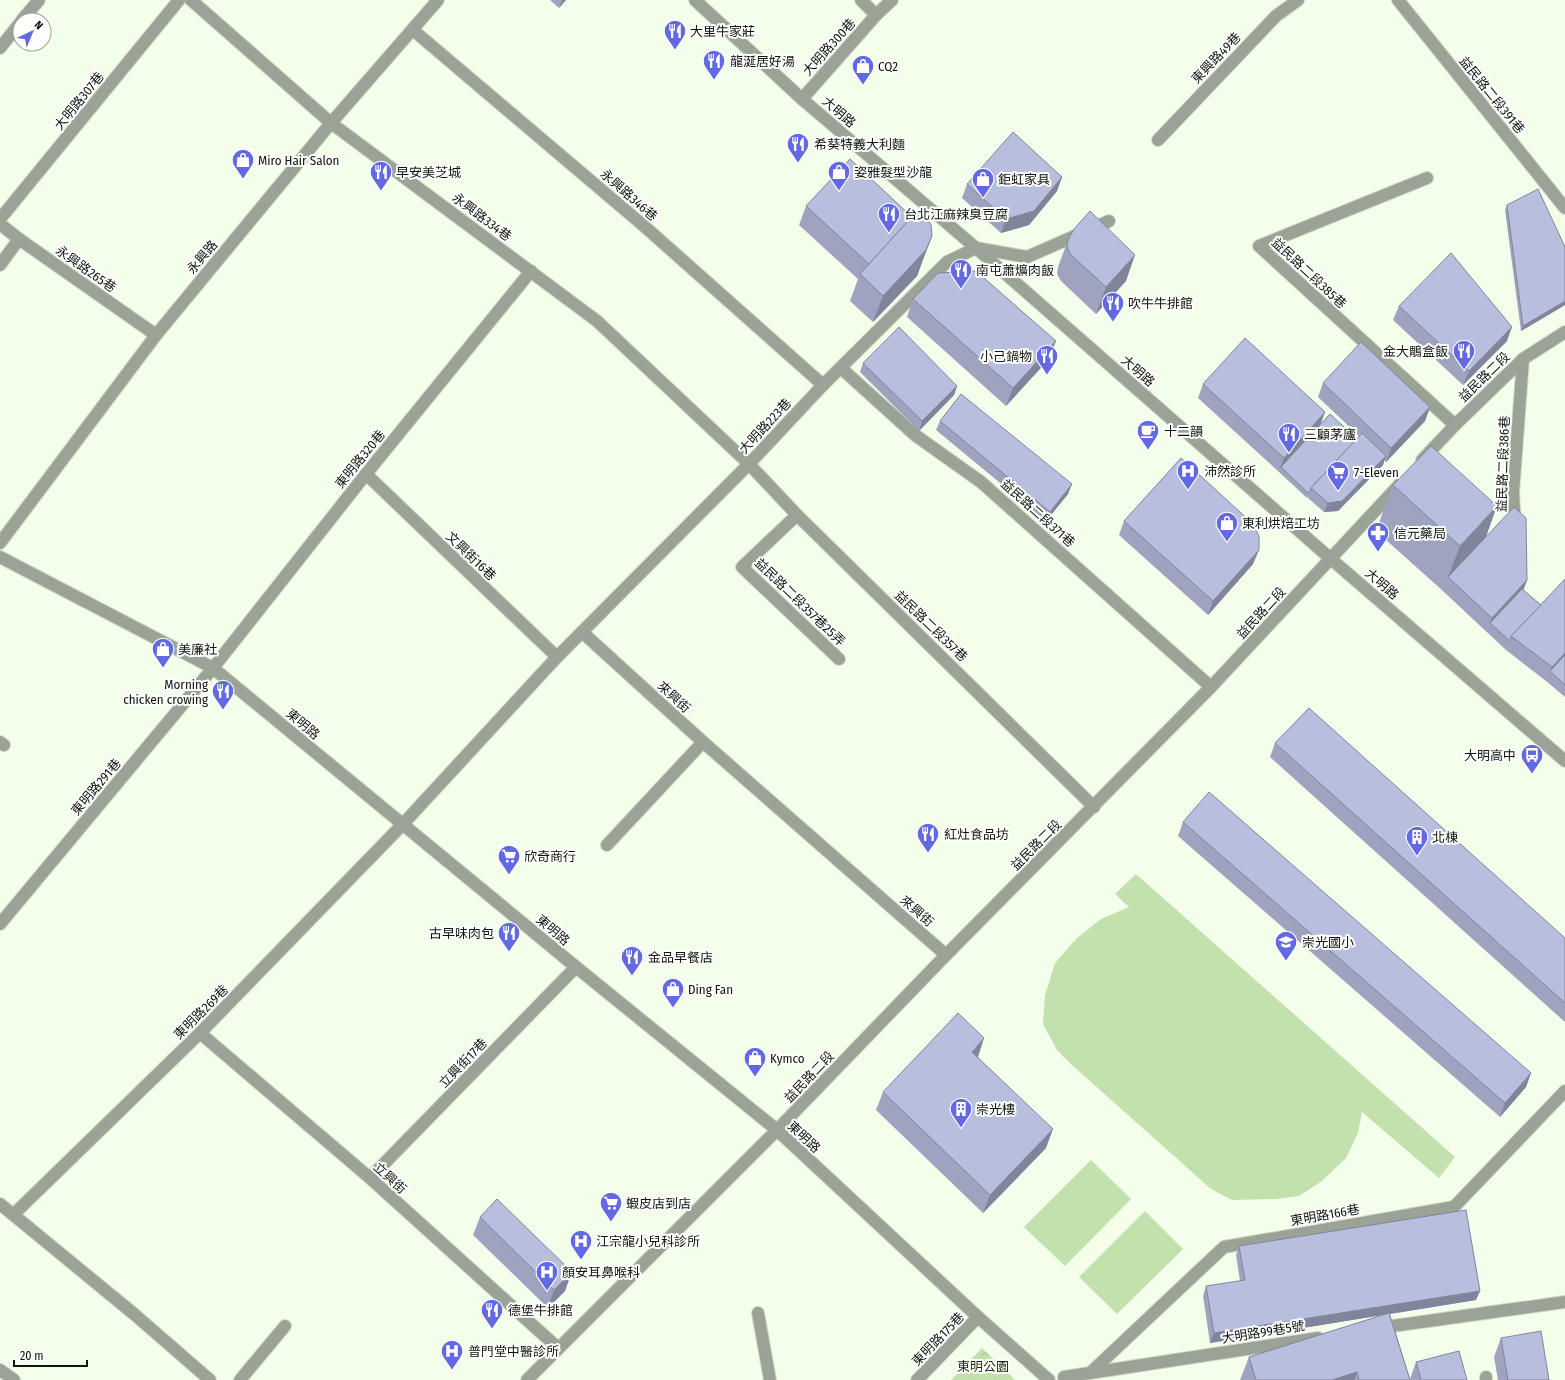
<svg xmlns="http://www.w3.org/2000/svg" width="1565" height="1380" viewBox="0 0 1565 1380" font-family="'Fira Sans Condensed','Noto Sans TC',sans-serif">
<defs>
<pattern id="park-crowns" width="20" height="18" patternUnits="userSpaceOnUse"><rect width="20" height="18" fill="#c3e1ac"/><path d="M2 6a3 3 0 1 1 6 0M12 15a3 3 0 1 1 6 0" fill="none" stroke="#a6c093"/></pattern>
</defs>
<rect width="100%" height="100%" fill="#f3feeb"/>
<g fill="#c3e1ac">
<polygon points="1136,874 1455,1157 1439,1178 1362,1112 1358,1133 1346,1158 1322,1181 1299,1196 1276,1199 1232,1200 1211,1189 1072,1065 1057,1050 1043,1024 1045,995 1055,963 1077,938 1101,919 1129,907 1115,894"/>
<polygon points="1091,1160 1131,1199 1065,1266 1024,1227"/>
<polygon points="1145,1211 1183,1249 1117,1314 1079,1277"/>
</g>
<polygon fill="url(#park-crowns)" points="982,1348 1015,1380 951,1380"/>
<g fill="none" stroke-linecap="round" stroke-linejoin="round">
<g stroke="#cfd9c7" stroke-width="14">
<g id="lane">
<polyline points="191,0 331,123 597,321 749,464 797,515 1094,807"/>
<polyline points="861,0 876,15"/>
<polyline points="1398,0 1565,208"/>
<polyline points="22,20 39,0"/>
<polyline points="413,30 644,226 823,385"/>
<polyline points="0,48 20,23"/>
<polyline points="802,99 876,15 892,0"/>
<polyline points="1158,140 1276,16 1298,0"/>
<polyline points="1427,178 1259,246 1455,425"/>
<polyline points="0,219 179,0"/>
<polyline points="0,224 19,239 156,335"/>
<polyline points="0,265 19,239"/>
<polyline points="841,368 915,435 981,482 1211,687"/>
<polyline points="366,474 557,657"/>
<polyline points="797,515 742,567 839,659"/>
<polyline points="1515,523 1513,493 1523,359"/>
<polyline points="582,632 703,742 946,955"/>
<polyline points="0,742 4,745"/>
<polyline points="607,845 703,742"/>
<polyline points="0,924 213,668 366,474 531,271"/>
<polyline points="200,1033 370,1178 558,1348"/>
<polyline points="370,1178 576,967"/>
<polyline points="0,1204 134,1314 210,1380"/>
<polyline points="14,1214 200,1033 403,824 557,657 749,464 823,385 947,262 976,248 1027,257 1109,221"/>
<polyline points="758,1313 770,1380"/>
<polyline points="1378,1328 1565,1302"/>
<polyline points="0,1370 14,1380"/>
<polyline points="1090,1373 1224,1247 1454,1207 1565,1091"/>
<polyline points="1486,1377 1486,1380"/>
<polyline points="240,1380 285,1326"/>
<polyline points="917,1380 978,1317"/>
<polyline points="1065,1380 1064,1377 1318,1338"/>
</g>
</g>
<g stroke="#cfd9c7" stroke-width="14">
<g id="street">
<polyline points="695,0 802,99 976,248 1331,559 1565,761"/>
<polyline points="1422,460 1455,425 1523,359 1565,332"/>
<polyline points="0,543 156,335 331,123 438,0"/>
<polyline points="0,557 213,668 576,967 777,1130 978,1317 1049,1380"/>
<polyline points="527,1380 777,1130 946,955 1211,687 1400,484"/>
</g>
</g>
<use href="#lane" stroke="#9ba396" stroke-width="12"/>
<use href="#street" stroke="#9ba396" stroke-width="12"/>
</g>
<g fill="#9ea3bf">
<polygon points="550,0 566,0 559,8"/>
<polygon points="1062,177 1057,191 1029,225 1001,233 962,198 967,184"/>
<polygon points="1507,205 1565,247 1565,305 1521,331 1505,210"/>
<polygon points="806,206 922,262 917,276 873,322 850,301 858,279 799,225"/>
<polygon points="1068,240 1126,281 1096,314 1061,281 1057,274 1058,267"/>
<polygon points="913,299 1049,359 1006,406 907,317"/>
<polygon points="1399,306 1507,341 1463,385 1393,320"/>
<polygon points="863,363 957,386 954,395 919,431 860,372"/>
<polygon points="1323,383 1430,407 1425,421 1386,462 1384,460 1383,465 1338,511 1324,512 1308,498 1308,496 1307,498 1279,472 1280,470 1279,472 1198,398 1203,384 1357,439 1359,436 1318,397"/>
<polygon points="940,421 1068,494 1046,521 936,430"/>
<polygon points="1393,485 1486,537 1527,580 1523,590 1541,605 1565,579 1565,697 1546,681 1506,650 1443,591 1376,531"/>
<polygon points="1124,521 1253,564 1208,615 1119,535"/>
<polygon points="1275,743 1565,938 1565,1022 1270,757"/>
<polygon points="1183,822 1531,1073 1526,1087 1500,1117 1178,836"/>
<polygon points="978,1057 1046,1148 983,1213 876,1110 883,1092"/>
<polygon points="480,1217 565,1291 548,1308 473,1235"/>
<polygon points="1239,1246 1476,1300 1390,1314 1410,1379 1416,1362 1467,1380 1240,1380 1249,1357 1383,1315 1210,1343 1203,1296 1206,1286 1240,1281 1236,1255"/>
<polygon points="1501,1338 1549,1380 1498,1380 1494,1357"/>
</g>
<g fill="#81859b">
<polygon points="562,0 566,0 559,8"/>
<polygon points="1062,177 1057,191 1029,225 1001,233 1006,219"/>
<polygon points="932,236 917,276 873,322 883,296"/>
<polygon points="1135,255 1126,281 1096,314 1106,287"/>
<polygon points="1565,301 1565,305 1521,331 1523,326"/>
<polygon points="1512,327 1507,341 1463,385 1469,371"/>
<polygon points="1056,341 1049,359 1006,406 1013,388"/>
<polygon points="957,386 954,395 919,431 922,421"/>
<polygon points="1430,407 1425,421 1386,462 1391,448"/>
<polygon points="1325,412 1320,426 1281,467 1279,472 1284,458"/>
<polygon points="1386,456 1383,465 1338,511 1324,512 1328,503"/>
<polygon points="1072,484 1068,494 1046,521 1050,512"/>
<polygon points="1497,506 1481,551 1448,577 1460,546"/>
<polygon points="1259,550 1253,564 1208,615 1213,601"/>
<polygon points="1527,580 1522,594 1490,623 1492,618"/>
<polygon points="1565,653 1565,661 1550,671 1552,667"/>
<polygon points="984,1038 978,1057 965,1070 972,1052"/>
<polygon points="1531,1073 1526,1087 1500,1117 1505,1103"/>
<polygon points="1053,1129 1046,1148 983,1213 990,1195"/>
<polygon points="572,1272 565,1291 548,1308 554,1290"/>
<polygon points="1480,1291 1476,1300 1210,1343 1214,1333"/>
<polygon points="1357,1372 1354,1380 1332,1380"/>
</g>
<g fill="#b8bede" stroke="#81859b">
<polygon points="1013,132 1062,177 1034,211 1006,219 967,184"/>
<polygon points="850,159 912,217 869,264 806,206"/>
<polygon points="1538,189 1565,247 1565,301 1523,326 1507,205"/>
<polygon points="917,211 931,224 932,236 926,250 883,296 860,274"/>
<polygon points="1090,211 1135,255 1106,287 1071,255 1067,247 1068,240 1074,229"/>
<polygon points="1451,253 1512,327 1469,371 1399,306"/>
<polygon points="976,271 1056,341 1013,388 913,299 938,273"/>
<polygon points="899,327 957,386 922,421 863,363"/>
<polygon points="1245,338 1325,412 1284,458 1203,384"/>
<polygon points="1361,342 1430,407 1391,448 1323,383"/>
<polygon points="961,394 1072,484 1050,512 940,421"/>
<polygon points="1330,414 1357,439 1311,488 1310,491 1308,493 1281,467"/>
<polygon points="1362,433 1386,456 1342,501 1328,503 1311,488"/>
<polygon points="1431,446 1497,506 1460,546 1393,485"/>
<polygon points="1181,458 1252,523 1259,536 1259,550 1213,601 1124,521"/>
<polygon points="1514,507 1526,518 1527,580 1492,618 1448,577"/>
<polygon points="1565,579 1565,653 1552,667 1511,636"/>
<polygon points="1522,589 1541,605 1511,636 1510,641 1490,623"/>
<polygon points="1565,655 1565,685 1550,671"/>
<polygon points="1309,708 1565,938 1565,1003 1275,743"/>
<polygon points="1209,792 1531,1073 1505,1103 1183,822"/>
<polygon points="958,1013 984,1038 972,1052 1053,1129 990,1195 883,1092"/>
<polygon points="497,1199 572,1272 554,1290 480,1217"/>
<polygon points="1466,1210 1480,1291 1214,1333 1206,1286 1245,1280 1239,1246"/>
<polygon points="1389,1313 1410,1380 1359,1380 1357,1372 1332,1380 1256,1380 1249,1357"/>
<polygon points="1541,1331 1549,1380 1508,1380 1501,1338"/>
<polygon points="1459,1351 1467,1380 1421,1380 1416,1362"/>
</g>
<defs>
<g id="restaurant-pin" transform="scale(1.15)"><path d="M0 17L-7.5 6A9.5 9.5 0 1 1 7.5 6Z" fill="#6269e2" stroke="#fff"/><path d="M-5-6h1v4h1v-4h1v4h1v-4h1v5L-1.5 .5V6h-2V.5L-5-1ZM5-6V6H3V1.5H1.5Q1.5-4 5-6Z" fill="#fff"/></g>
<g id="shop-pin" transform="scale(1.15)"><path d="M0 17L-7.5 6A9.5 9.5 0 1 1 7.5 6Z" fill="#6269e2" stroke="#fff"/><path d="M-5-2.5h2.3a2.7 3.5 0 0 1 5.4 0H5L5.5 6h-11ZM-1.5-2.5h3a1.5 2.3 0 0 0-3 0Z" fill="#fff"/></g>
<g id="cafe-pin" transform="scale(1.15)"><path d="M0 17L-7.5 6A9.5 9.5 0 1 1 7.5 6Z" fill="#6269e2" stroke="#fff"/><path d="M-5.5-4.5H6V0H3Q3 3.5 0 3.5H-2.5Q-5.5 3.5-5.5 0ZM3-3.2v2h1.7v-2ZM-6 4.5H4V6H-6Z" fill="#fff"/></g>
<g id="hospital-pin" transform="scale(1.15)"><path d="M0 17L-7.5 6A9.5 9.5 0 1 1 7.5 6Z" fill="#6269e2" stroke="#fff"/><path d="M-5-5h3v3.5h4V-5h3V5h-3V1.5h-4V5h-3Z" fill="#fff"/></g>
<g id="supermarket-pin" transform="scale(1.15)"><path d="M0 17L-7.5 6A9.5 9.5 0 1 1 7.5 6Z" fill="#6269e2" stroke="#fff"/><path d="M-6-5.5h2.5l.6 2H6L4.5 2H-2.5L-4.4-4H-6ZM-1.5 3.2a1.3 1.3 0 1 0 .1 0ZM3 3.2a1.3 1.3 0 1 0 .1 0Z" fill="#fff"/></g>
<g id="pharmacy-pin" transform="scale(1.15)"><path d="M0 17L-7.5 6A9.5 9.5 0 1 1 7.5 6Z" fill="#6269e2" stroke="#fff"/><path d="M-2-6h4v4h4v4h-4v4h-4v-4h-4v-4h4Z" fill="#fff"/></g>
<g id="bus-pin" transform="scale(1.15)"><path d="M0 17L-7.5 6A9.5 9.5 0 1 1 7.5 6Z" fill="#6269e2" stroke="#fff"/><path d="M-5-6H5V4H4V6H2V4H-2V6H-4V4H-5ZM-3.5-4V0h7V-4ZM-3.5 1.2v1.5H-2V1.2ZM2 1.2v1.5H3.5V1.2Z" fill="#fff"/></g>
<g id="building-pin" transform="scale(1.15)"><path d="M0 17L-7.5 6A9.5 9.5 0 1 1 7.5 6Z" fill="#6269e2" stroke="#fff"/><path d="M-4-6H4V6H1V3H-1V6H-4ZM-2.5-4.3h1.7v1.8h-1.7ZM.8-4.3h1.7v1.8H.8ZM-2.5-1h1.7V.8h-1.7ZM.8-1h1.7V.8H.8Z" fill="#fff"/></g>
<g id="school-pin" transform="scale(1.15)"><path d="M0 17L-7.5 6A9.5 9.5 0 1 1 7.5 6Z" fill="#6269e2" stroke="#fff"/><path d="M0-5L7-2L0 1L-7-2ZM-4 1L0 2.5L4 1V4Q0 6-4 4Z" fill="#fff"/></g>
</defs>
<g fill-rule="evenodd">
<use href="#restaurant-pin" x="675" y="31"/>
<use href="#restaurant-pin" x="714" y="61"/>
<use href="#shop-pin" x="863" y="66"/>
<use href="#restaurant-pin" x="798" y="144"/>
<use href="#shop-pin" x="243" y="160"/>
<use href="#restaurant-pin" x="381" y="172"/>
<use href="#shop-pin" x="839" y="172"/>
<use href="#shop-pin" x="983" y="179"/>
<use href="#restaurant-pin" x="889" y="214"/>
<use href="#restaurant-pin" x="961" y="270"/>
<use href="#restaurant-pin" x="1113" y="303"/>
<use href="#restaurant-pin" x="1464" y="351"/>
<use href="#restaurant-pin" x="1047" y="356"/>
<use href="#cafe-pin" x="1148" y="431"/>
<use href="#restaurant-pin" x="1289" y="434"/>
<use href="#hospital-pin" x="1188" y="471"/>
<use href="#supermarket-pin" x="1338" y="472"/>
<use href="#shop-pin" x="1227" y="523"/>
<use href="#pharmacy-pin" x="1378" y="533"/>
<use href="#shop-pin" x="163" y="649"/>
<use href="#restaurant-pin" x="223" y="691"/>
<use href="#bus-pin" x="1532" y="755"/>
<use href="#restaurant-pin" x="928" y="834"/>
<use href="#building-pin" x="1417" y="837"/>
<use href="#supermarket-pin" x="509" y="856"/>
<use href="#restaurant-pin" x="509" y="933"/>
<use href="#school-pin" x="1286" y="942"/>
<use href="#restaurant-pin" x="632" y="957"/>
<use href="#shop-pin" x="673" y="989"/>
<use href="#shop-pin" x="755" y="1058"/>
<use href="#building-pin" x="961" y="1109"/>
<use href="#supermarket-pin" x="611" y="1203"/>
<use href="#hospital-pin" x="581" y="1241"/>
<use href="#hospital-pin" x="547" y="1272"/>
<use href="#restaurant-pin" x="492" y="1310"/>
<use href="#hospital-pin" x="452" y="1351"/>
</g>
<g text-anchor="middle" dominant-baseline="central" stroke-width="4" stroke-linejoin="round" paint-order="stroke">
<g font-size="13" fill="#0f150b" stroke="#fff" text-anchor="start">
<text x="690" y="31">大里牛家莊</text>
<text x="730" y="61">龍涎居好湯</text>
<text x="878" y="66">CQ2</text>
<text x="814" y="144">希葵特義大利麵</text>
<text x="258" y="160">Miro Hair Salon</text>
<text x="396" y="172">早安美芝城</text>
<text x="854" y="172">姿雅髮型沙龍</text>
<text x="998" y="179">鉅虹家具</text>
<text x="904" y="214">台北江麻辣臭豆腐</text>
<text x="976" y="270">南屯蕭爌肉飯</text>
<text x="1128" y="303">吹牛牛排館</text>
<text x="1448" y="351" text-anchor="end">金大鵰盒飯</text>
<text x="1032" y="356" text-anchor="end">小己鍋物</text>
<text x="1164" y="431">十二韻</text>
<text x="1304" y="434">三顧茅廬</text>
<text x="1204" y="471">沛然診所</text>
<text x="1354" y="472">7-Eleven</text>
<text x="1242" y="523">東利烘焙工坊</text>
<text x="1394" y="533">信元藥局</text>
<text x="178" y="649">美廉社</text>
<text x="208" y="684" text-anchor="end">Morning<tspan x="208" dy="15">chicken crowing</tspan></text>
<text x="1516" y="755" text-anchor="end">大明高中</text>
<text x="944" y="834">紅灶食品坊</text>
<text x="1432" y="837">北棟</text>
<text x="524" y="856">欣奇商行</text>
<text x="494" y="933" text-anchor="end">古早味肉包</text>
<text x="1302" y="942">崇光國小</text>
<text x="648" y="957">金品早餐店</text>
<text x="688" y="989">Ding Fan</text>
<text x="770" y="1058">Kymco</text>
<text x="976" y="1109">崇光樓</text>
<text x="626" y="1203">蝦皮店到店</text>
<text x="596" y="1241">江宗龍小兒科診所</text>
<text x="562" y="1272">顏安耳鼻喉科</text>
<text x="508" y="1310">德堡牛排館</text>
<text x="468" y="1351">普門堂中醫診所</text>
</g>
<g font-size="13" fill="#0f150b" stroke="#fff">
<text transform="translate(829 47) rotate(-48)">大明路300巷</text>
<text transform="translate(1216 58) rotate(-46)">東興路49巷</text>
<text transform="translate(1492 95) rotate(51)">益民路二段391巷</text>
<text transform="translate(79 101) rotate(-51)">大明路307巷</text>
<text transform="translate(839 112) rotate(41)">大明路</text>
<text transform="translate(629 195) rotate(41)">永興路346巷</text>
<text transform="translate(482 217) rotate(37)">永興路334巷</text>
<text transform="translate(202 257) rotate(-50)">永興路</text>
<text transform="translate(86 269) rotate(35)">永興路265巷</text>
<text transform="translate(1309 273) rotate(43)">益民路二段385巷</text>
<text transform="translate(1138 371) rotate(41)">大明路</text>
<text transform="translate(1484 377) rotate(-44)">益民路二段</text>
<text transform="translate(765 426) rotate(-47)">大明路223巷</text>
<text transform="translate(360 459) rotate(-51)">東明路320巷</text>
<text transform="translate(1503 464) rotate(-88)">益民路二段386巷</text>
<text transform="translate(1038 513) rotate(42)">益民路二段371巷</text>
<text transform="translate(471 556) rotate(44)">文興街16巷</text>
<text transform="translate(1382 584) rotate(41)">大明路</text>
<text transform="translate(800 602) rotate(44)">益民路二段357巷25弄</text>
<text transform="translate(1261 613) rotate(-47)">益民路二段</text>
<text transform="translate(931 626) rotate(44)">益民路二段357巷</text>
<text transform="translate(674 697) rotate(42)">來興街</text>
<text transform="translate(303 724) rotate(40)">東明路</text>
<text transform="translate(96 787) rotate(-50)">東明路291巷</text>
<text transform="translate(1036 845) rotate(-45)">益民路二段</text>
<text transform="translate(917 911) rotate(41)">來興街</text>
<text transform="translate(553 930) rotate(40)">東明路</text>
<text transform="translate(201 1012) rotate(-45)">東明路269巷</text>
<text transform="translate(463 1063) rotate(-46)">立興街17巷</text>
<text transform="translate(809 1077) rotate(-46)">益民路二段</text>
<text transform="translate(804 1137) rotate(43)">東明路</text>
<text transform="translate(390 1178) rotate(42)">立興街</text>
<text transform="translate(1325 1215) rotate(-10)">東明路166巷</text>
<text transform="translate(1263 1332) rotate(-9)">大明路99巷5號</text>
<text transform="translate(938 1339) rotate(-46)">東明路175巷</text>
</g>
<g font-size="13" fill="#1c3104" stroke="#fff">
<text x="983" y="1366">東明公園</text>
</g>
</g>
<g transform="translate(32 32) rotate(44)"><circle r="19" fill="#ffffff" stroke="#9fa19d"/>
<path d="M0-3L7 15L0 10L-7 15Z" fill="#6269e2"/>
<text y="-6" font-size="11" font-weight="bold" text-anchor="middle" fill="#0f150b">N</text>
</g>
<path d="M14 1360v6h73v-6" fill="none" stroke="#0f150b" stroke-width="2"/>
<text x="20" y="1360" font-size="12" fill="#0f150b" stroke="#ffffff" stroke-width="3" paint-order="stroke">20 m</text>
</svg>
